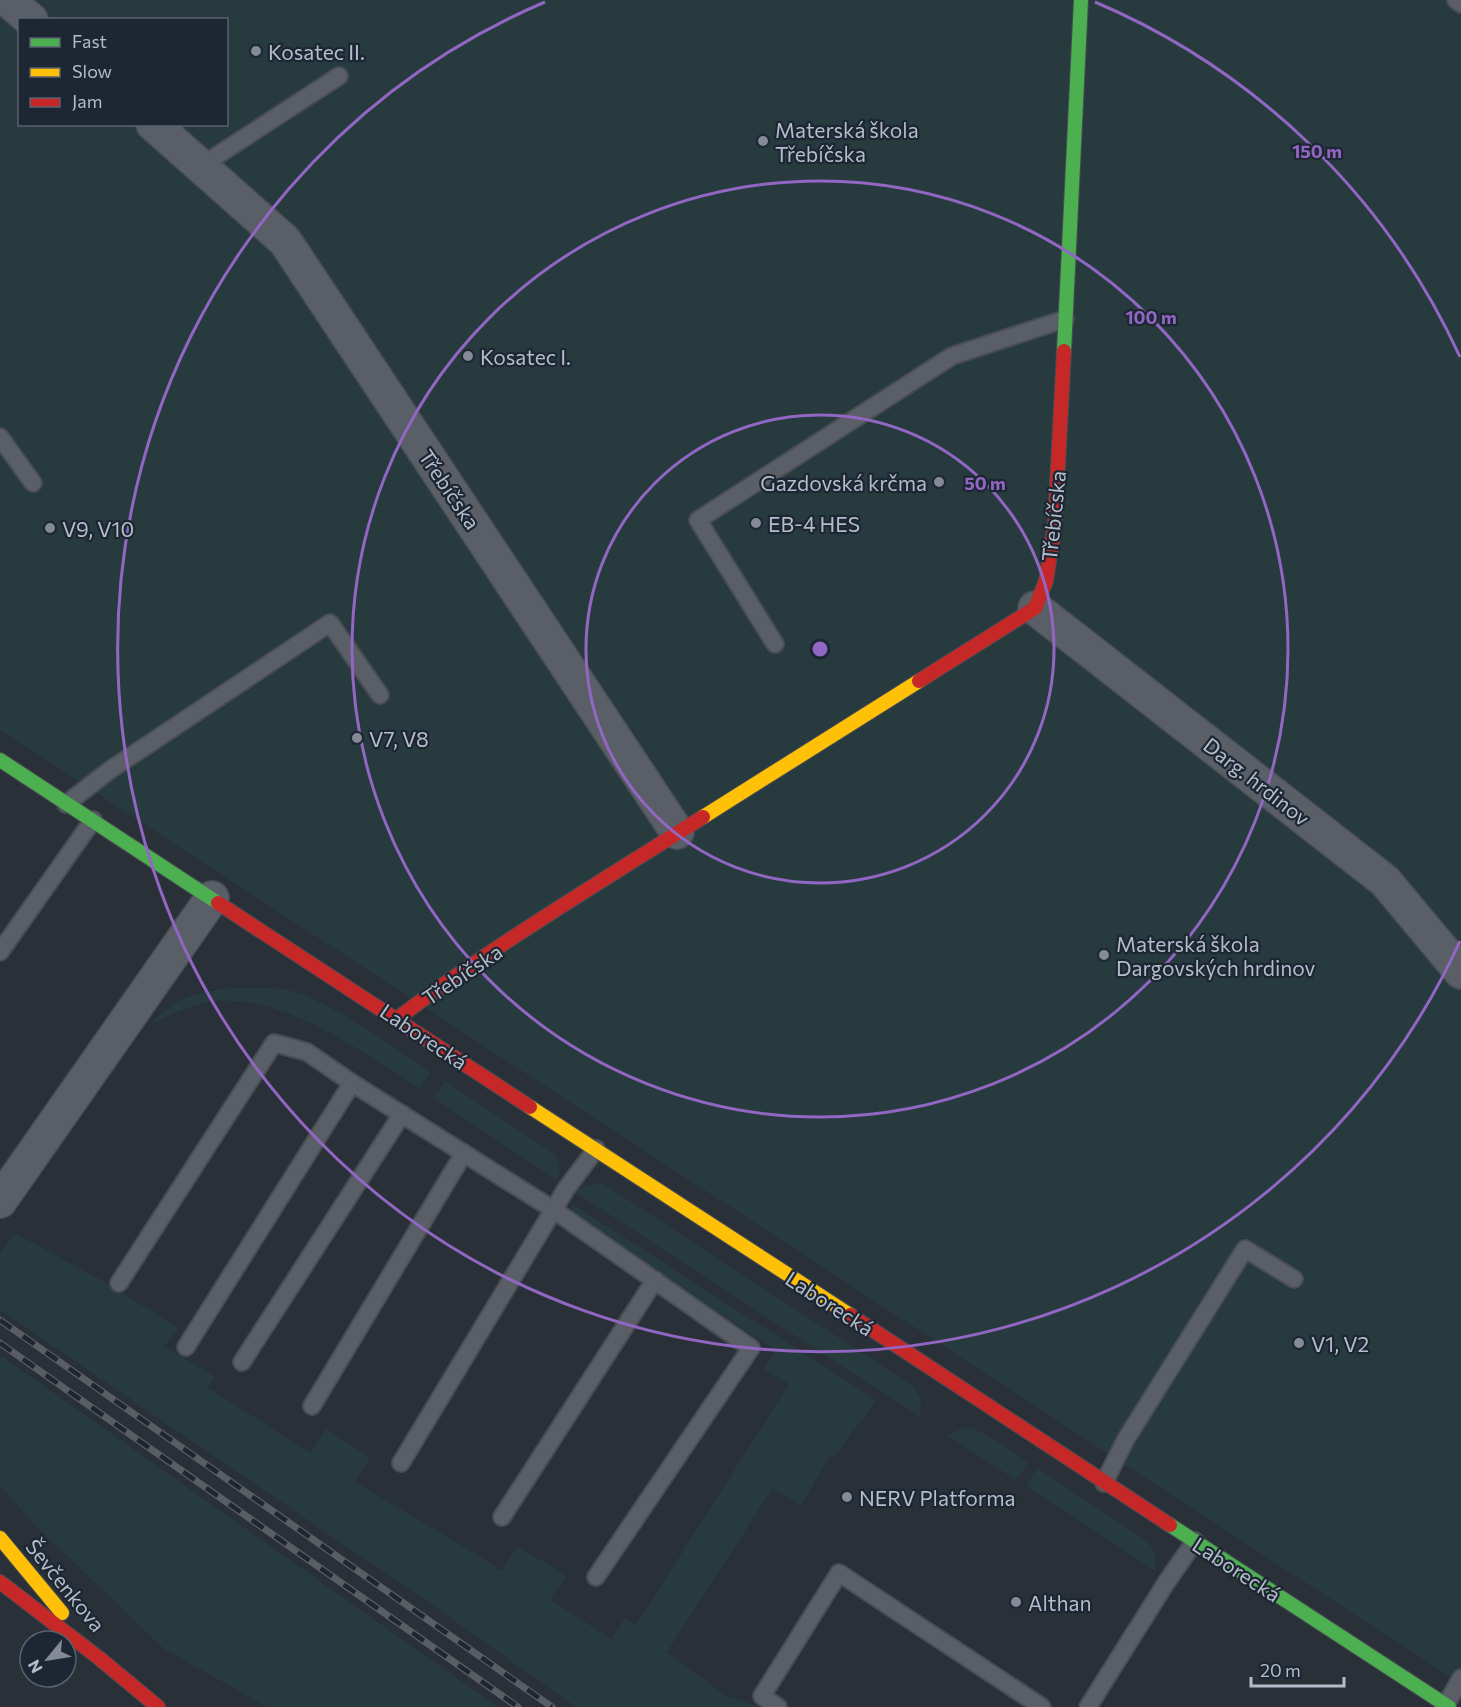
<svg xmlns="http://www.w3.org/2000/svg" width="1461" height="1707" viewBox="0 0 1461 1707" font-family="Commissioner,sans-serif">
<rect width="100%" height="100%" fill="#2a3038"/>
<g fill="#273a3e" fill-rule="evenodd">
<path d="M0,0H1461V1684L0,730ZM20,20H226V124H20Z"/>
<path d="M232,988C249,988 266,987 283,989C325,996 394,1048 431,1072L420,1089C363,1053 281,991 210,1002C189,1005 169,1016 150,1025C174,997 196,992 232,988Z"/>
<polygon points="445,1081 556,1155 560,1171 557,1180 433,1098"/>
<path d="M602,1183L913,1386L921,1399L920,1417L575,1192C583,1185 592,1184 602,1183Z"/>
<path d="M571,1203L876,1400L834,1458L830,1456L801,1505L772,1489L667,1652L725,1695L760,1707H576L431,1604L0,1310V1253L15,1233L101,1280L179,1328L164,1347L215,1376L208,1388L311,1453L326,1429L370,1457L355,1482C404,1512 454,1539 502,1571L517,1546L567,1576L550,1599L611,1639L625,1618L636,1625L789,1384L764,1369L776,1350L580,1224L572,1213Z"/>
<polygon points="0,1355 498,1707 267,1707 164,1649 36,1526 0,1486"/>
<path d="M965,1427C988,1431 1009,1450 1028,1463L1016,1480L947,1435Z"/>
<path d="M1037,1468L1147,1541C1155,1550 1156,1559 1155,1571L1026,1486Z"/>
</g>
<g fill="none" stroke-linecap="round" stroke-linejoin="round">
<g stroke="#484c53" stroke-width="20">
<g id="lane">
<polyline points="1456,0 1461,4"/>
<polyline points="201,166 339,76"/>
<polyline points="0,437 33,483"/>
<polyline points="775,644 698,520 952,356 1065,319"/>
<polyline points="66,804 110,770 330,623 380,695"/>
<polyline points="0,952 93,820"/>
<polyline points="119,1283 274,1043 307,1052 352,1083 554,1210 751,1348 596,1577"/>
<polyline points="186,1347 352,1083"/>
<polyline points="242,1362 402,1114"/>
<polyline points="312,1406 464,1153"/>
<polyline points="401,1463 566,1189 596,1149"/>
<polyline points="1104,1483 1126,1439 1245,1249 1294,1279"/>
<polyline points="502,1517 655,1280"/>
<polyline points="1446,1705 1461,1678"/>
<polyline points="778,1707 762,1696 839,1573 1042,1707"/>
<polyline points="1088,1707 1166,1583 1195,1541"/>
</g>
</g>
<g stroke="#484c53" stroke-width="36">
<g id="street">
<polyline points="8,0 31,20"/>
<polyline points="153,124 285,241 677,832"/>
<polyline points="1035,608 1385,881 1461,972"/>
<polyline points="0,1201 212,898"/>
</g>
</g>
<g stroke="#484c53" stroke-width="16">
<g id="fast">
<polyline points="1064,351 1081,0"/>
<polyline points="0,760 218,903"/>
<polyline points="1170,1525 1449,1707"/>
</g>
</g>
<g stroke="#484c53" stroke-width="16">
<g id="slow">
<polyline points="703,817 919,681"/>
<polyline points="530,1107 850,1315"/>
<polyline points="0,1538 62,1613"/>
</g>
</g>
<g stroke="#484c53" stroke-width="16">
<g id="jam">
<polyline points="919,681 1035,608 1046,581 1055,523 1064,351"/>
<polyline points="218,903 530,1107"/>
<path d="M398,1018C495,945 600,882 703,817"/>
<polyline points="850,1315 1170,1525"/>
<polyline points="0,1582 99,1658 158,1707"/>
</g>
</g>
<use href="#lane" stroke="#5a5e66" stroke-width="16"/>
<use href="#street" stroke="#5a5e66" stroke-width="33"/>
<use href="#fast" stroke="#4caf50" stroke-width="14"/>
<use href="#slow" stroke="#ffc107" stroke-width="14"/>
<use href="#jam" stroke="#c62828" stroke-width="14"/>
<g stroke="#595d64" stroke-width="7">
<g id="rail">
<polyline points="0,1320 552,1707"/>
<polyline points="0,1343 518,1707"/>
</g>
</g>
<use href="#rail" stroke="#1d2633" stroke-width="4.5" stroke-dasharray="14" stroke-linecap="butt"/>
</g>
<g fill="none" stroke="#9266c3" stroke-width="3">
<circle cx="820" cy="649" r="234"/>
<circle cx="820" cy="649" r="468"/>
<path d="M1460 941A703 703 0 1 1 545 2M1095 2A703 703 0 0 1 1460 357"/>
</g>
<g fill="#848b96" stroke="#1d2633" stroke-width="2">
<circle cx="256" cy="51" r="6"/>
<circle cx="763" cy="141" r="6"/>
<circle cx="468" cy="356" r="6"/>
<circle cx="939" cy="482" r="6"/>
<circle cx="756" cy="523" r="6"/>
<circle cx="50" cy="528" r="6"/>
<circle cx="357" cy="738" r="6"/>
<circle cx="1104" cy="955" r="6"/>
<circle cx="1299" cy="1343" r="6"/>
<circle cx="847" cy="1497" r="6"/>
<circle cx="1016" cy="1602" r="6"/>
</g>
<g text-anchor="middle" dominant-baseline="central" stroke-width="4.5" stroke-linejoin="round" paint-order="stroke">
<g font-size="21" fill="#b4bcc9" stroke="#1d2633" text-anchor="start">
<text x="268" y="51">Kosatec II.</text>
<text x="775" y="129">Materská škola<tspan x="775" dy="24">Třebíčska</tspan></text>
<text x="480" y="356">Kosatec I.</text>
<text x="927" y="482" text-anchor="end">Gazdovská krčma</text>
<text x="768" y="523">EB-4 HES</text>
<text x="62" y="528">V9, V10</text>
<text x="369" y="738">V7, V8</text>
<text x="1116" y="943">Materská škola<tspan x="1116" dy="24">Dargovských hrdinov</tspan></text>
<text x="1311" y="1343">V1, V2</text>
<text x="859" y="1497">NERV Platforma</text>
<text x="1028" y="1602">Althan</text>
</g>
<g font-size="21" fill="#b4bcc9" stroke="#1d2633">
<text transform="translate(450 489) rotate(56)">Třebíčska</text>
<text transform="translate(1053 516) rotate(-84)">Třebíčska</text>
<text transform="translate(1257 781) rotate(38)">Darg. hrdinov</text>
<text transform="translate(462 974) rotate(-34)">Třebíčska</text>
<text transform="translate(424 1036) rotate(34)">Laborecká</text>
<text transform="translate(830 1303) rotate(33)">Laborecká</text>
<text transform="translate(1237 1569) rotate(33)">Laborecká</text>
<text transform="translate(66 1585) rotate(51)">Ševčenkova</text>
</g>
</g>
<circle cx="820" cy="649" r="9" fill="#9266c3" stroke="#1d2633" stroke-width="3"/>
<g font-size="18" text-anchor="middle" font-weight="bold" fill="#9266c3" stroke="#1d2633" stroke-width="4.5" stroke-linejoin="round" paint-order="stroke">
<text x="1317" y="158">150 m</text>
<text x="1151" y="324">100 m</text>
<text x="985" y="490">50 m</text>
</g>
<rect x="18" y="18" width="210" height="108" fill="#1d2633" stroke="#59626f" stroke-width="1.5"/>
<rect x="30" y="38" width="30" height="9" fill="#4caf50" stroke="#59626f" stroke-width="1.5"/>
<text x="72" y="48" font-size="18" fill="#b4bcc9">Fast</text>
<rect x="30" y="68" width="30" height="9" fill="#ffc107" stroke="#59626f" stroke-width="1.5"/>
<text x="72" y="78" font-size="18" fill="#b4bcc9">Slow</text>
<rect x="30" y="98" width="30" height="9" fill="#c62828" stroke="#59626f" stroke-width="1.5"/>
<text x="72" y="108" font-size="18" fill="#b4bcc9">Jam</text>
<g transform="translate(48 1659) rotate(240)"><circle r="28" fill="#1d2633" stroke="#59626f" stroke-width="1.5"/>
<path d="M0-4.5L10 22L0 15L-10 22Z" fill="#848b96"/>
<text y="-9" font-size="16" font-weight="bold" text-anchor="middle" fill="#b4bcc9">N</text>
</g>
<path d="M1251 1677v9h93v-9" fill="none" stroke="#b4bcc9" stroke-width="3"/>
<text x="1260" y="1677" font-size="18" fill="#b4bcc9" stroke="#1d2633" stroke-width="4.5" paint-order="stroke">20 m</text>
</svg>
